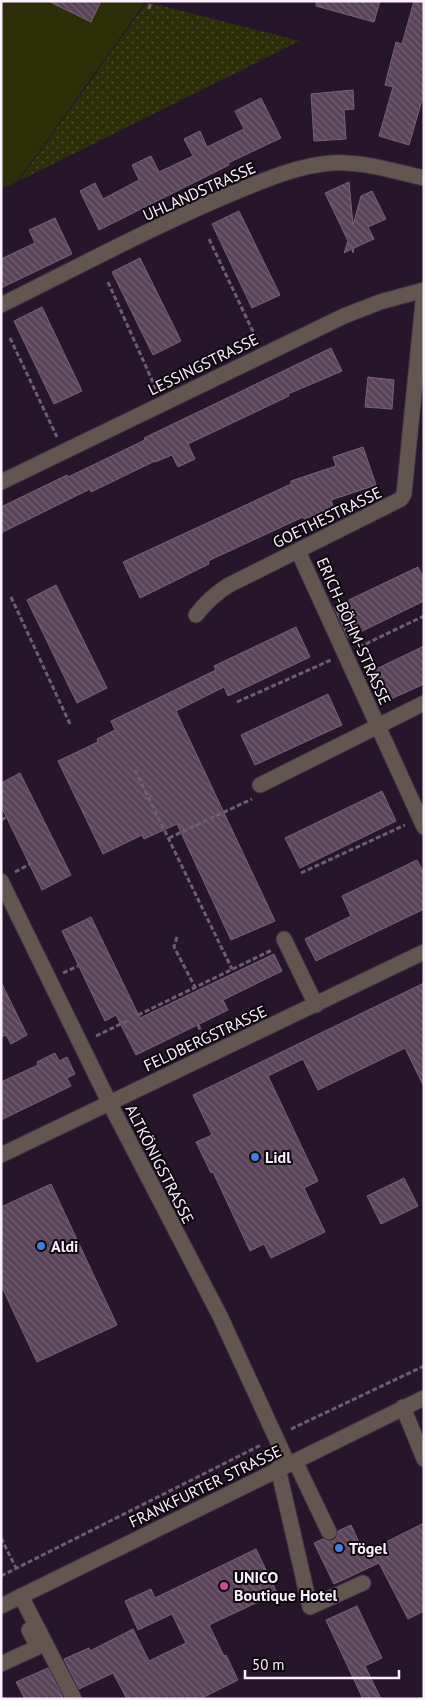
<svg xmlns="http://www.w3.org/2000/svg" width="425" height="1700" viewBox="0 0 425 1700" font-family="'PT Sans',sans-serif">
<defs>
<pattern id="park-dots" width="8" height="8" patternUnits="userSpaceOnUse" patternTransform="scale(1.25)"><rect width="8" height="8" fill="#2c2e07"/><path d="M2 2h.1M6 6h.1" fill="none" stroke="#4c4d2c" stroke-width="1.8" stroke-linecap="round"/></pattern>
<pattern id="building-back-hatch" width="6" height="6" patternUnits="userSpaceOnUse" patternTransform="scale(1.25)"><rect width="6" height="6" fill="#5b4459"/><path d="M-1 5l2 2M0 0l6 6M5-1l2 2" fill="none" stroke="#735f72"/></pattern>
</defs>
<rect width="100%" height="100%" fill="#27162b"/>
<polygon fill="#2c2e07" points="1,1 146,1 17,182 1,189"/>
<polygon fill="url(#park-dots)" points="147,2 300,41 19,181"/>
<g fill="url(#building-back-hatch)" stroke="#796177">
<polygon points="48,1 101,1 91,22"/>
<polygon points="316,1 380,1 374,22 316,6"/>
<polygon points="414,1 424,1 424,93 409,145 379,136 393,87 385,85 396,42 402,44"/>
<polygon points="353,90 354,109 344,110 346,139 314,141 311,94"/>
<polygon points="261,98 281,138 228,163 229,165 99,230 80,191 95,183 103,199 139,180 132,165 151,156 159,172 193,156 184,139 200,131 207,147 244,129 235,111"/>
<polygon points="349,182 353,225 361,196 372,191 386,219 368,227 374,239 354,248 353,253 352,249 344,253 348,241 325,193"/>
<polygon points="239,211 280,295 252,308 212,224"/>
<polygon points="55,218 72,254 1,288 1,259 35,243 29,230"/>
<polygon points="140,258 181,341 153,355 112,272"/>
<polygon points="42,307 82,391 54,404 14,321"/>
<polygon points="331,348 342,371 288,394 289,396 188,444 195,459 178,467 172,455 155,462 155,461 91,492 90,489 1,533 1,507 67,475 68,477 145,440 144,438"/>
<polygon points="368,377 394,380 392,409 365,407"/>
<polygon points="363,447 376,485 331,500 334,509 304,519 303,517 208,561 209,564 140,598 123,562 291,484 291,481 336,466 333,457"/>
<polygon points="418,567 424,579 424,601 348,638 334,607"/>
<polygon points="56,585 107,688 77,703 27,600"/>
<polygon points="296,627 310,657 228,696 224,687 176,711 275,921 231,940 177,824 144,839 142,835 103,854 58,761 98,742 97,739 115,730 111,721 216,670 214,666"/>
<polygon points="424,646 424,684 384,702 370,672"/>
<polygon points="328,694 342,725 255,765 241,735"/>
<polygon points="20,773 71,875 42,890 1,806 1,783"/>
<polygon points="382,791 396,821 300,868 285,838"/>
<polygon points="417,860 424,873 424,909 316,961 305,939 351,916 342,896"/>
<polygon points="91,917 140,1018 274,954 282,971 223,1000 228,1010 136,1055 116,1015 105,1021 62,931"/>
<polygon points="1,982 27,1035 11,1044 6,1035 1,1037"/>
<polygon points="424,983 424,1087 405,1048 318,1090 303,1059 268,1076 318,1181 304,1188 325,1232 271,1258 264,1244 250,1251 213,1172 211,1173 196,1142 212,1135 193,1095"/>
<polygon points="55,1053 59,1061 67,1057 75,1074 67,1078 71,1086 1,1120 1,1082 38,1065 37,1062"/>
<polygon points="404,1178 418,1206 381,1224 367,1196"/>
<polygon points="51,1184 117,1325 37,1362 1,1285 1,1207"/>
<polygon points="424,1523 424,1611 408,1619 379,1563 334,1584 314,1543 323,1539 328,1541 333,1541 337,1537 338,1531 351,1525 364,1553"/>
<polygon points="256,1549 277,1593 209,1625 224,1656 226,1655 238,1680 200,1699 127,1699 113,1673 79,1689 64,1659 89,1648 90,1651 133,1629 149,1661 186,1643 172,1614 138,1630 125,1601 151,1589 155,1598"/>
<polygon points="357,1606 382,1658 365,1666 381,1699 363,1699 326,1620"/>
<polygon points="48,1668 63,1697 60,1699 25,1699 16,1682"/>
</g>
<g fill="none" stroke-linecap="round" stroke-linejoin="round">
<g stroke="#413044" stroke-width="17">
<g id="minor">
<path d="M1,305C78,267 154,226 233,193C265,180 296,166 331,163C362,161 393,171 424,178"/>
<polyline points="1,482 344,316 380,302 424,290"/>
<polyline points="298,551 424,827"/>
<path d="M196,615C206,602 216,593 229,585L401,499L404,494L424,292"/>
<polyline points="260,785 424,703"/>
<polyline points="1,881 109,1102 220,1316 288,1464"/>
<polyline points="284,939 316,1005"/>
<polyline points="1,1155 424,952"/>
<polyline points="403,1407 424,1459"/>
<polyline points="295,1461 329,1532"/>
<polyline points="278,1468 310,1607 363,1583"/>
<polyline points="21,1596 74,1699"/>
<polyline points="1,1606 424,1398"/>
<polyline points="1,1664 38,1647 29,1630"/>
</g>
</g>
<g stroke="#6d5e71" stroke-width="3" stroke-dasharray="5 2.5" stroke-linecap="butt">
<polyline points="149,9 151,1"/>
<polyline points="209,239 257,340"/>
<polyline points="108,282 156,389"/>
<polyline points="10,338 57,437"/>
<polyline points="11,597 70,724"/>
<polyline points="359,647 424,616"/>
<polyline points="237,702 331,660"/>
<polyline points="135,770 232,969"/>
<polyline points="1,820 7,817"/>
<polyline points="169,838 252,799"/>
<polyline points="15,872 30,864"/>
<polyline points="301,873 405,825"/>
<polyline points="177,937 174,947 195,987"/>
<polyline points="63,973 78,966"/>
<polyline points="138,1015 272,950"/>
<polyline points="198,1025 204,1038"/>
<polyline points="96,1036 127,1021"/>
<polyline points="291,1429 424,1366"/>
<polyline points="1,1538 16,1568"/>
<polyline points="1,1576 261,1445"/>
</g>
<use href="#minor" stroke="#63554f" stroke-width="15"/>
</g>
<g fill="#3f7fe0" stroke="#0c060d" stroke-width="2">
<circle cx="255" cy="1157" r="5"/>
<circle cx="41" cy="1246" r="5"/>
<circle cx="339" cy="1548" r="5"/>
</g>
<circle fill="#d1479c" stroke="#0c060d" stroke-width="2" cx="224" cy="1586" r="5"/>
<g text-anchor="middle" dominant-baseline="central" stroke-width="4" stroke-linejoin="round" paint-order="stroke">
<g font-size="16" fill="#fcf0fe" stroke="#0c060d">
<text transform="translate(199 191) rotate(-24)">UHLANDSTRASSE</text>
<text transform="translate(203 364) rotate(-26)">LESSINGSTRASSE</text>
<text transform="translate(327 517) rotate(-26)">GOETHESTRASSE</text>
<text transform="translate(354 631) rotate(66)">ERICH-BÖHM-STRASSE</text>
<text transform="translate(205 1038) rotate(-25)">FELDBERGSTRASSE</text>
<text transform="translate(160 1164) rotate(63)">ALTKÖNIGSTRASSE</text>
<text transform="translate(205 1486) rotate(-26)">FRANKFURTER STRASSE</text>
</g>
<g font-size="16" font-weight="bold" fill="#fcf0fe" stroke="#0c060d" text-anchor="start">
<text x="265" y="1157">Lidl</text>
<text x="51" y="1246">Aldi</text>
<text x="349" y="1548">Tögel</text>
<text x="234" y="1577">UNICO<tspan x="234" dy="18">Boutique Hotel</tspan></text>
</g>
</g>
<rect width="425" height="1700" fill="none" stroke="#fcf0fe" stroke-width="5"/>
<path d="M245 1670v8h154v-8" fill="none" stroke="#fcf0fe" stroke-width="2.5"/>
<text x="252" y="1670" font-size="15" fill="#fcf0fe" stroke="#0c060d" stroke-width="4" paint-order="stroke">50 m</text>
</svg>
